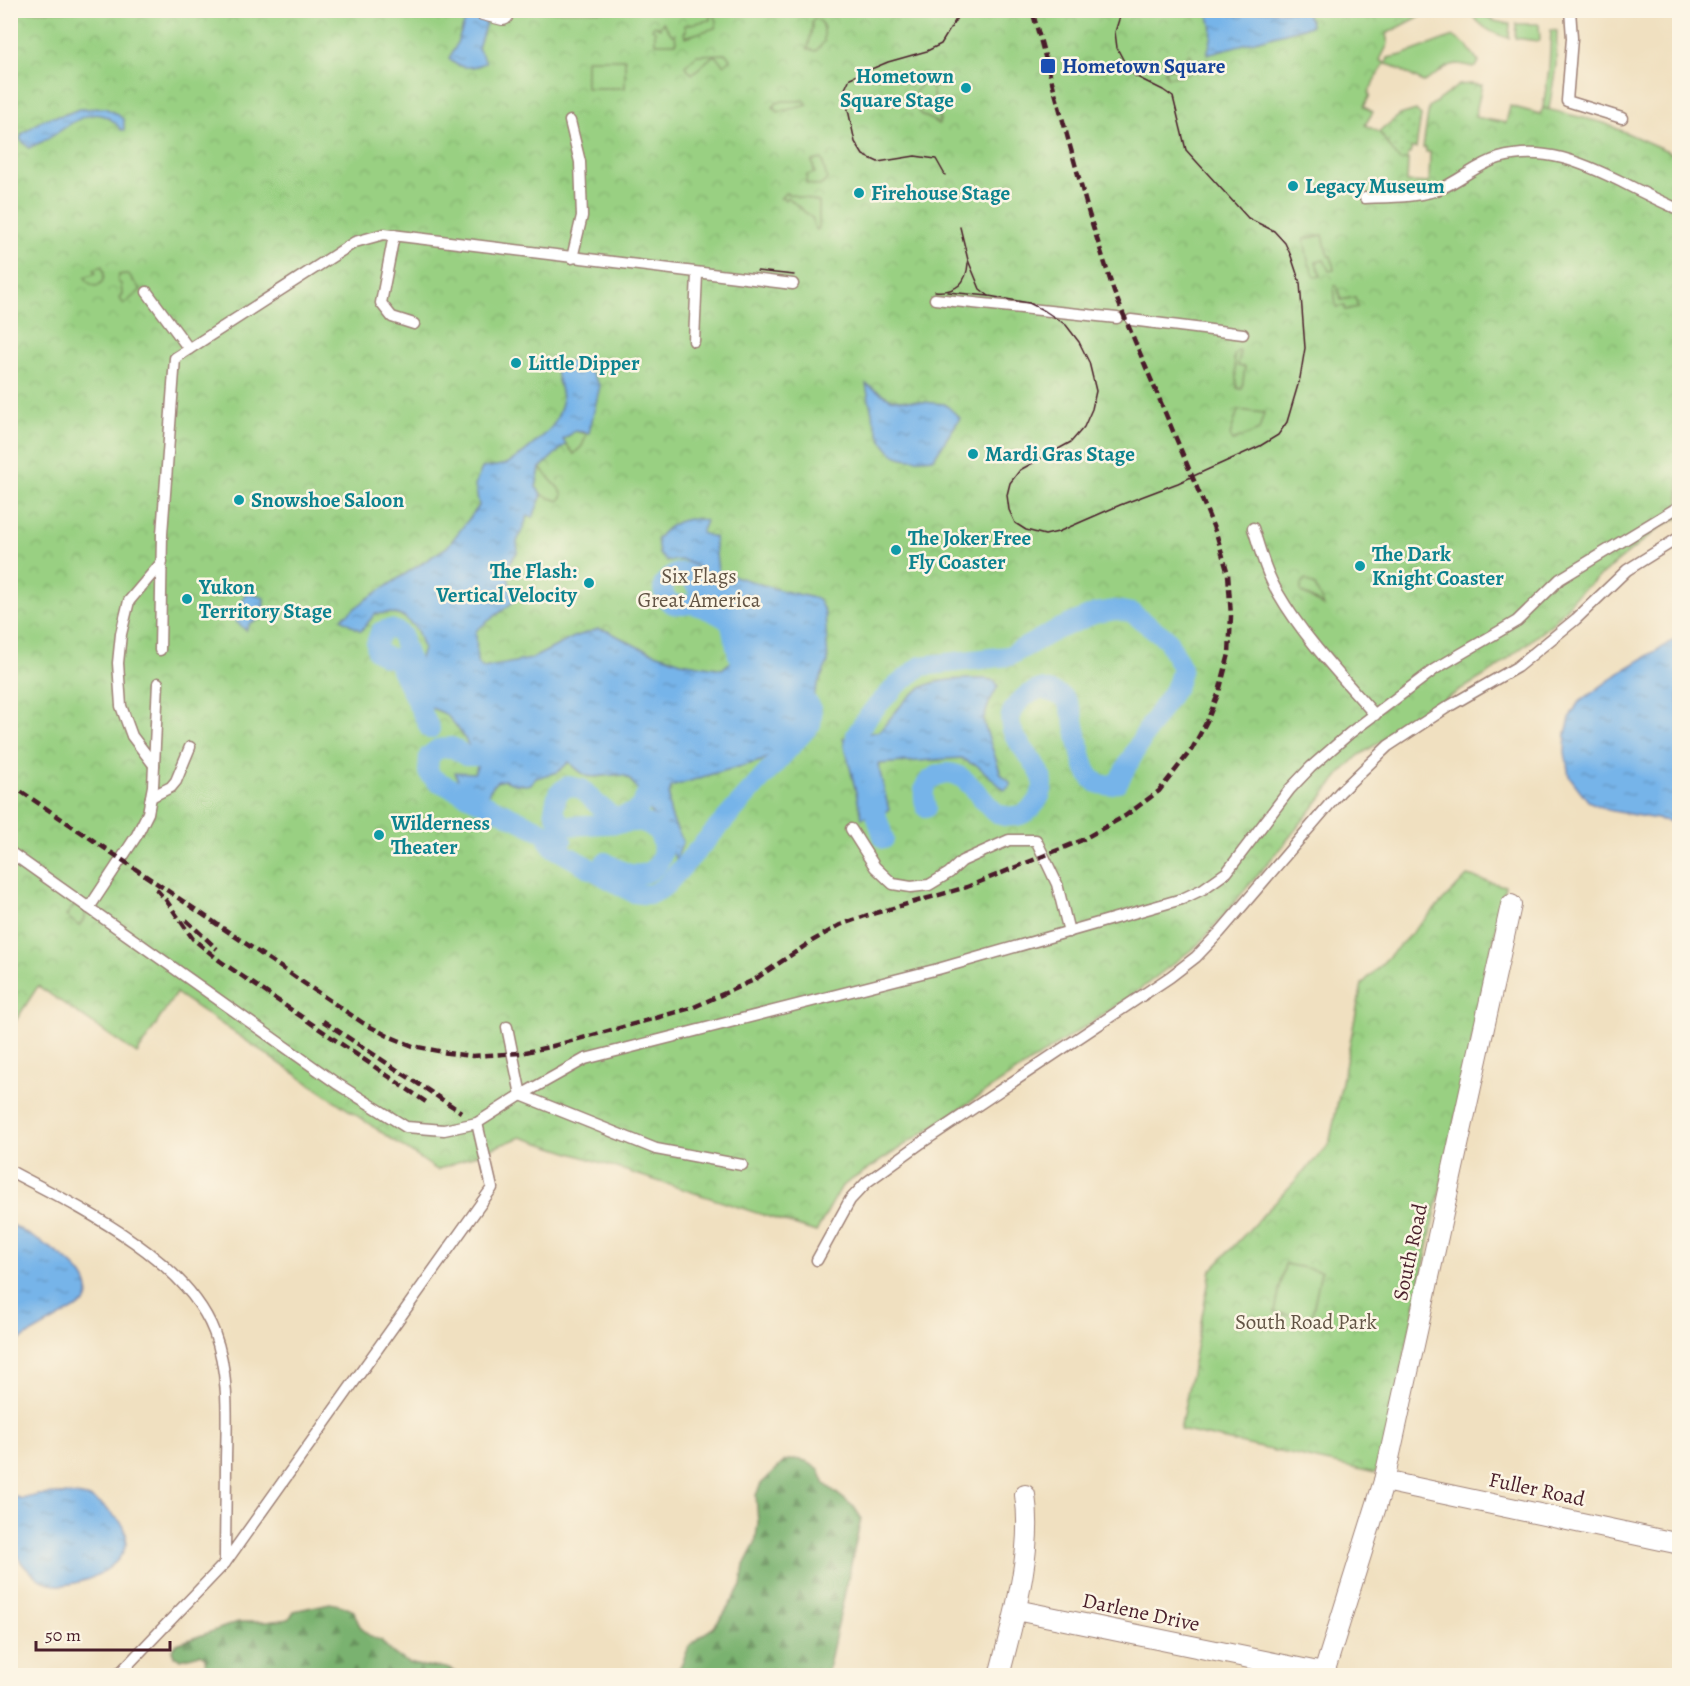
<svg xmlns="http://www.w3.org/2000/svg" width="1690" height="1686" viewBox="0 0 1690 1686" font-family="Alegreya,serif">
<defs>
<pattern id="grass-dots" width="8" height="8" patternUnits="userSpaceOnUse" patternTransform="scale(1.5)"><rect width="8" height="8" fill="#99d082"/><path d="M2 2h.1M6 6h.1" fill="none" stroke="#85b270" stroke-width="1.8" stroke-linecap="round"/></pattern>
<pattern id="forest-firs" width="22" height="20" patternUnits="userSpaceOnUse" patternTransform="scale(1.5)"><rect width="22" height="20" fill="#7ab270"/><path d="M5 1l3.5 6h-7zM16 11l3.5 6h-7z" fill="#66905c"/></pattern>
<pattern id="park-crowns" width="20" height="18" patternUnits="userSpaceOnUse" patternTransform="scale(1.5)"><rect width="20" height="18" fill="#99d082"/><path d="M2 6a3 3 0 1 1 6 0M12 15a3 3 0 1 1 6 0" fill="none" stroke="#85b270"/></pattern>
<pattern id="water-ripples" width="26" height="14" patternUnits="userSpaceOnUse" patternTransform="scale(1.5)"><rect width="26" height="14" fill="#76b4e9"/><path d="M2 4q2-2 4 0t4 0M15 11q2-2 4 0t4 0" fill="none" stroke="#6392bd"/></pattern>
</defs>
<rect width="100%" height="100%" fill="#fcf5e5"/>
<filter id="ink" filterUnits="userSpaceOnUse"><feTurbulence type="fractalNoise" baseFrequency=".0167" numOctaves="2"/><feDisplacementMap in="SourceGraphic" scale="12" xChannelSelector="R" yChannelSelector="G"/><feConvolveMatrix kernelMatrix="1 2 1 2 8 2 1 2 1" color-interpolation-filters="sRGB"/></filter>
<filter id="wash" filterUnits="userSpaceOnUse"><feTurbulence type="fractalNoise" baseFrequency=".008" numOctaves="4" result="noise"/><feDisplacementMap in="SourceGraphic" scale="24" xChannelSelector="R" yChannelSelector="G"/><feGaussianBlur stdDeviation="1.35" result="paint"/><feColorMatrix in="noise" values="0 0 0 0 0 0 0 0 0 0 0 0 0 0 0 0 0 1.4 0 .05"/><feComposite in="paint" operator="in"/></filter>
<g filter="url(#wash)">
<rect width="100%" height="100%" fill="#f0e0c0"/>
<polygon fill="url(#grass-dots)" stroke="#727856" stroke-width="1.5" points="1416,110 1421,116 1416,148 1411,148 1411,154 1408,154 1408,159 1400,162 1379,132 1400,115"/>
<g fill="url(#forest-firs)" stroke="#62684e" stroke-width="1.5">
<polygon points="794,1459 806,1461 819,1470 825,1484 854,1507 861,1518 827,1675 670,1675 680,1667 689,1647 699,1637 713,1628 724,1614 741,1586 744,1565 755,1544 758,1523 756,1495 761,1484 785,1461"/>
<path d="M330,1603L343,1606L354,1611C358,1626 365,1637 381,1640C391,1654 404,1663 421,1666C438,1669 444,1663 458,1675H200L206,1665L205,1657L200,1654L181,1659L174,1657L172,1650L177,1644L238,1622H266L289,1619L294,1611Z"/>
</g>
<g fill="url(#park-crowns)" stroke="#727856" stroke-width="1.5">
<polygon points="11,11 1430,11 1386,34 1388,44 1380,60 1385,63 1368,93 1370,95 1364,107 1373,112 1365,125 1379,132 1400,161 1408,159 1407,182 1429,183 1430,152 1426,152 1426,148 1423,148 1429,107 1459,85 1470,84 1482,85 1475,117 1506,123 1510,106 1540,114 1543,108 1604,123 1679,156 1679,518 1663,525 1573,598 1569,605 1555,621 1494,670 1444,700 1358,756 1341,773 1284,844 1200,943 1130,997 842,1186 816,1232 521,1137 437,1170 176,993 137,1054 38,986 11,1028"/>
<polygon points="1467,876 1505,886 1383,1457 1375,1473 1180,1430 1211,1270 1329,1145 1362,984"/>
</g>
<g fill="#99d082" stroke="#727856" stroke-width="1.5">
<polygon points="712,11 717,21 715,28 685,37 684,32 686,31 685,25 710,20 710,15"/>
<path d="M1468,11H1477L1494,21L1510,24L1509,38C1490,34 1480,25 1468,11Z"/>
<polygon points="815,18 822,23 824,29 824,42 816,51 808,49 812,27 812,21"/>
<polygon points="663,22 672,35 675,34 676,43 655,43 655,31 652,29 654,25 660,28"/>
<polygon points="1516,24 1538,24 1539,25 1540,40 1538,41 1515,38"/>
<polygon points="1551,30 1557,31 1556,66 1549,109 1543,108 1549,69"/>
<path d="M1453,36L1467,46L1479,62L1476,67C1470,67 1463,64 1457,64C1443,65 1435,78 1423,82L1393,66L1386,64L1388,58L1402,55Z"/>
<polygon points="726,54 730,59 724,65 714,55 692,74 685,66 697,55"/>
<path d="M1189,54L1197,63C1191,74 1179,77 1167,77L1165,70L1167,69H1181L1189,66L1186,56Z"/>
<rect x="586" y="59" width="39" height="29"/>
<polygon points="926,75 928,76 940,119 939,124 919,113 918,110 921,106 921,101 915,96 915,93"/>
<polygon points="783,101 804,101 808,105 778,112 773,107 777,103"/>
<path d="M822,159L827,179C820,189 817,186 806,183L807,175L815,173L812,161Z"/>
<polygon points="785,193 819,202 819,228 817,230 814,227 813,219 787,197 785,200 782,197 780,199"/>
<polygon points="1323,235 1328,256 1331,256 1334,270 1329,271 1324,260 1316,262 1321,276 1315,277 1308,261 1304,239"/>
<path d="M102,266C109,282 95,295 85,277L96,273L94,269Z"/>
<polygon points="124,274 129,276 141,290 124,304 119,298 122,294 121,284 118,282 119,275"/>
<polygon points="1334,286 1337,286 1341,300 1355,297 1358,307 1345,310 1345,306 1336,307"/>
<polygon points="1238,351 1240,351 1238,366 1245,367 1242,389 1237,388 1234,356"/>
<polygon points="1238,410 1264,413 1259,430 1233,441 1230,435"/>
<polygon points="575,431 587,434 582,446 574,454 563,440"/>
<polygon points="540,468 561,491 563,495 559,501 542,495 536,487"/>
<polygon points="1305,579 1315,586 1324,606 1301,592 1301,586"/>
<polygon points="76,903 86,909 85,918 79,926 66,916"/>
<polygon points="1285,1264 1321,1271 1311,1320 1275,1312"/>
</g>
<g fill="url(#water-ripples)" stroke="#606a8a" stroke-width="1.5">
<path d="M469,11H490L478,48L486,62C475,69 457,70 449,58L455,48Z"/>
<path d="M1206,11H1304L1310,19L1311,26L1207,54C1212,39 1215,26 1206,11Z"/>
<path d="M105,108L117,114L124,120V130H121C99,99 75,121 51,137C45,141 36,144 29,148L20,139L22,134L41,121L52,117L64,115L79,109Z"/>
<path d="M567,361H579L589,370L600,386L589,433L575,431L563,440L566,444L540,468L536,487L542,495L533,517L528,516L517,542L518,551L506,568L514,601C502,612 488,620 476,631L477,662L483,668L531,659L574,637L598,629L608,631L638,647L681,662L722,669L739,655L742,630L723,611L699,568L683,560L667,561L659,554L657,539C668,524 687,514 706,521L701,533L714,537L718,571L776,589L818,599L825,612L828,662L817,686L797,743L761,761L712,774L671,787C664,808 675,825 683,842L676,859C667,844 638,781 625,776C613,772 599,779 587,776C580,773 574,766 569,762L558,772L536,778L531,784L526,785L514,784L504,780L496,782L490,790L482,811L464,800L455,772L474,773L478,765C469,746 461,728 445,714C438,709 427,709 422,701C414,689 413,674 405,662L417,668L423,648L417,630L404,617L390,613L375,614L361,631L341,619L368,598L447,547L479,506L475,485L482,468C490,467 498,466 506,464C516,460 547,434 553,425C558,418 560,410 562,403C563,391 557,382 556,370L560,364Z"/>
<path d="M866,384L891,399L945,404L960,418L934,458C923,459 908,461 897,456C876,445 870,405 866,384Z"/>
<polygon points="246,592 264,598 263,618 250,623 246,630 235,621"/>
<polygon points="1679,637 1679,823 1607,810 1588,801 1569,776 1565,752 1566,733 1571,715 1578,703 1622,671"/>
<path d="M986,679L995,681L998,686L989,703L983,721L1001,774L1010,782V786L1005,790C994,782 986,772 975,764H972L961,758L878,764L889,810L862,818L843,738L880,731C893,715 909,691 930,684C947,678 968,679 986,679Z"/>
<path d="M11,1224C31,1237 91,1266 88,1294C88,1296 86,1301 85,1303L11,1345Z"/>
<path d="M61,1494C87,1495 96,1497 114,1516C118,1519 124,1525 125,1530C136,1565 78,1590 50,1584C43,1582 36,1577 31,1572C27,1569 24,1566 21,1562C9,1539 10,1521 11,1495L22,1499L38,1495Z"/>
</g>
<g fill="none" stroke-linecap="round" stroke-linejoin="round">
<g stroke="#76b4e9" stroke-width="20">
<path d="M739,607L701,591C696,588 695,584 692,579C684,566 672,574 664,583C661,595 668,606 681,605C687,605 690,603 695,605C709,609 719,614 730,622L740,663"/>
<path d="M430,729L396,659L386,657L377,651L376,644L380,632C390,627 394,629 402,635C404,650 416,682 432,685"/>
<polyline points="494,745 494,747 486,756 466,756 452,747 438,749 429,756 428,772 435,780 562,841"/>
<path d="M860,762L855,746L856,735L862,725L874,709L896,686L921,666L1009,656L1054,631L1096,613L1116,610L1132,613L1167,639L1182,668L1177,685L1146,732L1118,782C1114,783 1109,786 1105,785C1073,783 1082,712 1063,697C1057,693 1048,691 1041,689C1029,693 1022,697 1015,707C998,730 1032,754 1041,775C1045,783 1042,794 1037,801C1032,809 1025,815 1015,816C1008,817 1000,816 994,811C976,795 960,759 931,779C921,786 923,798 926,808"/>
<polyline points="868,790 884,839"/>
<path d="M548,840L554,848L634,893C649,896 656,894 667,884L811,724C815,704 808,700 790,697"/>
<path d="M605,862C612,866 622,872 630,874C668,880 674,830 642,822C636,821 628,823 623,823C604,824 585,825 566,826C551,816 553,809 558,793L568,786L582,789L597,804L614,817C643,815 644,802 652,777"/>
</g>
</g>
</g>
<g filter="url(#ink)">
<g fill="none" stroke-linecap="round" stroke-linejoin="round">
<g stroke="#9d8076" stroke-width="13">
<g id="lane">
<polyline points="1570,10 1572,38 1567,101 1622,118"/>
<polyline points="570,121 580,162 582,216 572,258"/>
<path d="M1365,198C1387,197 1424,197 1442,188C1462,179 1478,164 1499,158C1543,145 1583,163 1622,182C1641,192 1660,201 1680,210"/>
<polyline points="394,235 381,303 392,317 414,324"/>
<polyline points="147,292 189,349"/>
<polyline points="935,299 1117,318"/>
<polyline points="1131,320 1243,334"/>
<polyline points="694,341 697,274"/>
<path d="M1253,528C1260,550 1266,573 1278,593C1304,638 1341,676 1375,715"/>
<polyline points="160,650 162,534 175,358 355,242 384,234 793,284"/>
<polyline points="154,765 132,736 121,706 118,663 121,634 129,601 162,562"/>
<polyline points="151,797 171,787 176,781 190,747"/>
<polyline points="851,829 875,867 893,884 911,887 929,885 949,873 962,861 1009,840 1036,840 1057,884 1069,932"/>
<polyline points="10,852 336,1083 406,1127 444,1130 477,1123 521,1095 585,1059 938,969 1182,899 1203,889 1227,872 1290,789 1311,767 1350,733 1435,669 1517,621 1560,579 1680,506"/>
<polyline points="89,908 137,835 148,813 153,786 158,683"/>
<polyline points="507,1027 521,1095 656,1149 742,1165"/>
<path d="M10,1171C77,1206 186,1258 214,1332C229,1371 227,1417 226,1458C226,1493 225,1528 225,1563L117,1676"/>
<polyline points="817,1260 850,1200 867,1182 921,1143 1170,977 1196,957 1220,932 1340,792 1388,746 1446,708 1517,667 1576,619 1627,570 1680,537"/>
<polyline points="225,1563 492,1188 477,1123"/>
</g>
</g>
<g stroke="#9d8076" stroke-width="22">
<g id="street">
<polyline points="483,10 503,15 504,10"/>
<polyline points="1384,1481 1680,1544"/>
<polyline points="1016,1610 1323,1673"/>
<path d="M999,1676C1013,1621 1034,1551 1025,1495"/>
<polyline points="1323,1676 1384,1481 1511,905"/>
</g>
</g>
<use href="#lane" stroke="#fff" stroke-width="10"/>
<use href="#street" stroke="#fff" stroke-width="20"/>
<g stroke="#4a1f2b" stroke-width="1.5">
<polyline points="945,175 936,159 915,156 878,162 863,155 855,142 844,91 850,78 888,62 927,51 941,44 958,16 965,10"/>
<polyline points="960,227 968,260 980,289 989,296 1029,303 1045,311 1066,325 1079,342 1089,362 1096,391 1092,409 1084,427 1071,442 1020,470 1010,483 1007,495 1009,510 1015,523 1026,530 1045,535 1058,532 1120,505 1178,483 1260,446 1278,435 1287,422 1300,378 1305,348 1300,283 1291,256 1285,243 1274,231 1248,218 1186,150 1173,97 1163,90 1135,76 1127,67 1117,48 1115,32 1122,10"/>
<polyline points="757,271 794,275"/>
<path d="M935,291C956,293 967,283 968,263"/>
<polyline points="948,292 989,296"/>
</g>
<g stroke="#4a1f2b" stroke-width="4.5" stroke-dasharray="9 4.5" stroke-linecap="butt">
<polyline points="10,784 363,1023 388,1036 413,1046 448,1053 472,1056 521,1053 549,1047 656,1018 694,1007 754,980 812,941 840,925 865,916 967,887 1080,841 1125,816 1159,791 1192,749 1207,721 1219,692 1229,654 1231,616 1228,574 1217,536 1206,509 1114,292 1089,214 1032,10"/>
<polyline points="156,889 166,900 193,939 220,961 426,1102"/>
<polyline points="186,920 217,949"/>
<polyline points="323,1021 461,1112"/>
</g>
</g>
</g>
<rect fill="#1a4fb4" stroke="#fcf5e5" stroke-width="2" x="1040" y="58" width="16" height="16" rx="3"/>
<g fill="#0f9aa8" stroke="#fcf5e5" stroke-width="2">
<circle cx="966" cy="88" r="6"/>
<circle cx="1293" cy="186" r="6"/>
<circle cx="859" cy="193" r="6"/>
<circle cx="516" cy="363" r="6"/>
<circle cx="973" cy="454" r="6"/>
<circle cx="239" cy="500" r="6"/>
<circle cx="896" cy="550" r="6"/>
<circle cx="1360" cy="566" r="6"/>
<circle cx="589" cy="583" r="6"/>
<circle cx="187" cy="599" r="6"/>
<circle cx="379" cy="835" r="6"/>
</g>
<g text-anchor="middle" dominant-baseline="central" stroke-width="5" stroke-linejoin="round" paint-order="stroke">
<g font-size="21" font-weight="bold" fill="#164399" stroke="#fcf5e5" text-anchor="start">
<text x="1062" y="66">Hometown Square</text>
</g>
<g font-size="21" font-weight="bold" fill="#0d838f" stroke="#fcf5e5" text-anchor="start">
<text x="954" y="76" text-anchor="end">Hometown<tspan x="954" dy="24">Square Stage</tspan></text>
<text x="1305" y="186">Legacy Museum</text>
<text x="871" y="193">Firehouse Stage</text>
<text x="528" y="363">Little Dipper</text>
<text x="985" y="454">Mardi Gras Stage</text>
<text x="251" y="500">Snowshoe Saloon</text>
<text x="908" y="538">The Joker Free<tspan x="908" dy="24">Fly Coaster</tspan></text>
<text x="1372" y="554">The Dark<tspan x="1372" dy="24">Knight Coaster</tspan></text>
<text x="577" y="571" text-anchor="end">The Flash:<tspan x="577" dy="24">Vertical Velocity</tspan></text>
<text x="199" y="587">Yukon<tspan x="199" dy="24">Territory Stage</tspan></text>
<text x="391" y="823">Wilderness<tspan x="391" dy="24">Theater</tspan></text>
</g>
<g font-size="21" fill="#625445" stroke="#fcf5e5">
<text x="699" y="576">Six Flags<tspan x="699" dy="24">Great America</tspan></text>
<text x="1306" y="1322">South Road Park</text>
</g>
<g font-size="21" fill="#4a1f2b" stroke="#fcf5e5">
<text transform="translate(1410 1252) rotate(-78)">South Road</text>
<text transform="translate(1537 1489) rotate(12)">Fuller Road</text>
<text transform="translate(1141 1612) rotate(12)">Darlene Drive</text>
</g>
</g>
<rect width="1690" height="1686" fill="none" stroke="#fcf5e5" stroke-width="36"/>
<path d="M36 1641v9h134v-9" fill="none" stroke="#4a1f2b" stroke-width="3"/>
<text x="45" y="1641" font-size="18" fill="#4a1f2b" stroke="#fcf5e5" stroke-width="4.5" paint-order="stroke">50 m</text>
</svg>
